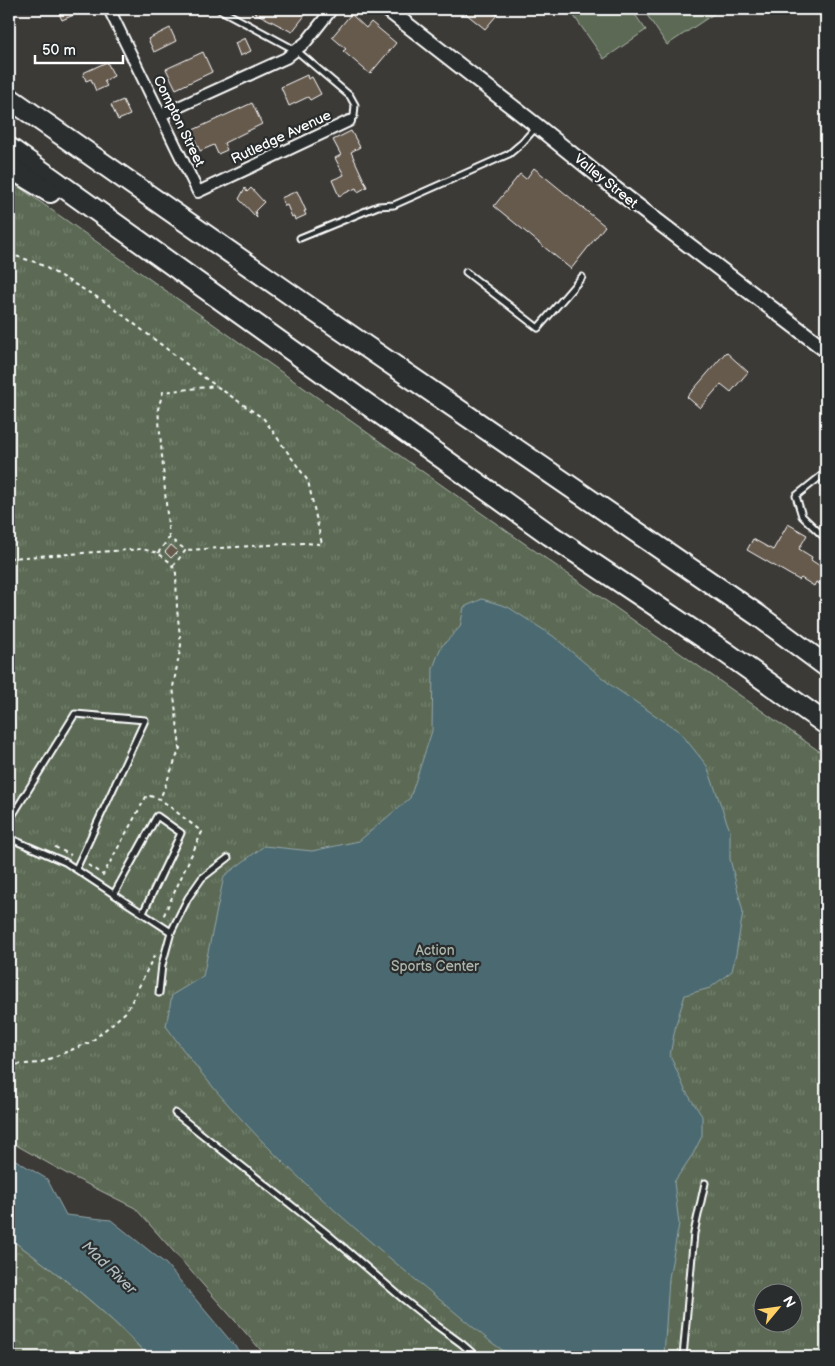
<svg xmlns="http://www.w3.org/2000/svg" width="835" height="1366" viewBox="0 0 835 1366" font-family="'Balsamiq Sans',sans-serif">
<defs>
<pattern id="forest-crowns" width="20" height="18" patternUnits="userSpaceOnUse" patternTransform="scale(1.25)"><rect width="20" height="18" fill="#5b6b54"/><path d="M2 6a3 3 0 1 1 6 0M12 15a3 3 0 1 1 6 0" fill="none" stroke="#74816e"/></pattern>
<pattern id="park-tufts" width="24" height="20" patternUnits="userSpaceOnUse" patternTransform="scale(1.25)"><rect width="24" height="20" fill="#5b6b54"/><path d="M3 7l-1-3M5 7V3M7 7l1-3M15 17l-1-3M17 17v-4M19 17l1-3" fill="none" stroke="#74816e"/></pattern>
</defs>
<rect width="100%" height="100%" fill="#3c3a37"/>
<filter id="ink" filterUnits="userSpaceOnUse"><feTurbulence type="fractalNoise" baseFrequency=".02" numOctaves="2"/><feDisplacementMap in="SourceGraphic" scale="10" xChannelSelector="R" yChannelSelector="G"/><feConvolveMatrix kernelMatrix="1 2 1 2 8 2 1 2 1" color-interpolation-filters="sRGB"/></filter>
<g filter="url(#ink)">
<g fill="#5b6b54" stroke="#adb5aa">
<polygon points="569,9 631,9 646,30 604,59"/>
<polygon points="643,9 721,9 667,45"/>
</g>
<path fill="url(#forest-crowns)" stroke="#adb5aa" d="M9,1238C58,1273 108,1312 149,1357H9Z"/>
<path fill="url(#park-tufts)" stroke="#adb5aa" fill-rule="evenodd" d="M9,180L826,756V1357H267L135,1208L69,1175L9,1141ZM762,1294H792V1324H762Z"/>
<g fill="#4c696f" stroke="#94a5a9">
<path d="M482,599L508,607L553,636L612,686L680,732L707,766L730,831V859L743,912L736,954L732,971L710,988L685,995L676,1024L670,1055L685,1090L702,1116V1136L693,1154L674,1182L679,1224L669,1278L664,1357H512L491,1342C374,1245 253,1151 166,1026L172,995L203,976L224,876L264,846L312,851L359,841L410,798L432,731L433,668L441,647L460,627L464,607Z"/>
<path d="M9,1156L47,1179L66,1215L111,1220L166,1264L244,1357H149C108,1312 58,1273 9,1238Z"/>
</g>
<g fill="#665a4d" stroke="#fff">
<polygon points="57,9 88,9 62,20"/>
<polygon points="248,9 310,9 292,32"/>
<polygon points="460,9 490,9 497,15 485,29"/>
<polygon points="351,14 366,28 371,22 396,43 370,74 343,51 346,49 332,37"/>
<polygon points="170,28 176,41 154,52 148,39"/>
<polygon points="245,38 251,51 240,56 235,43"/>
<polygon points="203,52 212,72 176,89 166,69"/>
<polygon points="107,62 114,76 104,81 107,86 96,91 91,79 86,81 83,73"/>
<polygon points="307,75 308,79 312,77 321,94 310,100 308,97 289,106 281,87"/>
<polygon points="123,100 130,115 118,120 111,105"/>
<polygon points="252,103 262,124 224,143 227,150 218,154 214,145 200,151 191,131"/>
<polygon points="351,131 360,147 351,152 367,187 358,192 356,188 339,196 332,180 344,175 335,158 341,155 333,140"/>
<polygon points="534,168 605,226 571,269 494,206 520,174 526,179"/>
<polygon points="245,188 247,192 251,188 264,202 255,211 257,218 239,199"/>
<polygon points="297,191 306,211 304,211 306,215 295,220 294,216 292,217 287,205 285,206 281,198"/>
<polygon points="726,352 748,372 731,392 721,384 700,408 687,397"/>
<polygon points="788,524 807,535 799,549 812,557 811,560 826,570 826,588 816,582 814,586 801,578 799,580 747,550 753,539 773,550"/>
<polygon points="171,545 178,551 171,558 165,552"/>
</g>
<g fill="none" stroke-linecap="round" stroke-linejoin="round">
<g stroke="#fff" stroke-width="9">
<g id="service">
<polyline points="219,9 297,51 350,96 355,105 354,116 349,121"/>
<polyline points="300,238 378,206 394,205 509,154 522,143 537,126"/>
<polyline points="466,272 538,328 582,277"/>
<polyline points="826,474 821,476 796,496 802,516 826,539"/>
<polyline points="9,821 75,714 145,720 76,869"/>
<polyline points="9,838 65,862 171,932"/>
<polyline points="114,894 157,816 181,833 143,913"/>
<polyline points="159,993 162,965 171,932 188,898 202,878 228,858"/>
<polyline points="175,1113 329,1235 402,1298 436,1325 462,1344 477,1357"/>
<polyline points="683,1357 694,1233 705,1183"/>
</g>
</g>
<g stroke="#fff" stroke-width="14">
<g id="minor">
<polyline points="109,9 198,192 349,121"/>
<polyline points="161,115 286,58 306,42 332,9"/>
</g>
</g>
<g stroke="#fff" stroke-width="18">
<polyline id="tertiary" points="387,9 537,126 614,188 826,350"/>
</g>
<g stroke="#fff" stroke-width="24">
<g id="motorway">
<polyline points="9,98 307,306 759,616 826,666"/>
<polyline points="9,148 550,535 725,652 826,724"/>
<polyline points="9,167 50,192"/>
</g>
</g>
<g stroke="#fff" stroke-width="2" stroke-dasharray="4 4" stroke-linecap="butt">
<polyline points="9,254 38,263 107,303 202,376 264,419 308,481 322,544 303,543 186,550"/>
<polyline points="169,538 158,409 163,392 216,386"/>
<polyline points="158,553 169,538 186,550 173,566"/>
<polyline points="9,558 142,549 158,553 171,563 176,573 177,609 181,645 173,687 180,748 160,799"/>
<polyline points="55,847 71,855"/>
<polyline points="88,865 103,875 147,795 160,799 202,832 163,917"/>
<polyline points="9,1065 39,1063 91,1042 127,1011 155,954"/>
</g>
<use href="#service" stroke="#2a2d2e" stroke-width="5"/>
<use href="#minor" stroke="#2a2d2e" stroke-width="10"/>
<use href="#tertiary" stroke="#2a2d2e" stroke-width="14"/>
<use href="#motorway" stroke="#2a2d2e" stroke-width="20"/>
</g>
</g>
<g text-anchor="middle" dominant-baseline="central" stroke-width="4.5" stroke-linejoin="round" paint-order="stroke">
<g font-size="14" fill="#fff" stroke="#2a2d2e">
<text transform="translate(179 121) rotate(64)">Compton Street</text>
<text transform="translate(281 137) rotate(-25)">Rutledge Avenue</text>
<text transform="translate(606 181) rotate(39)">Valley Street</text>
</g>
<g font-size="14" fill="#adb5aa" stroke="#2a2d2e">
<text x="435" y="950">Action<tspan x="435" dy="16">Sports Center</tspan></text>
</g>
<g font-size="15" font-style="italic" fill="#aebcbe" stroke="#2a2d2e">
<text transform="translate(109 1268) rotate(44)">Mad River</text>
</g>
</g>
<rect width="835" height="1366" fill="none" stroke="#2a2d2e" stroke-width="30"/>
<rect x="15" y="15" width="805" height="1336" fill="none" stroke="#fff" stroke-width="2" filter="url(#ink)"/>
<g transform="translate(778 1308) rotate(61)"><circle r="24" fill="#2a2d2e" stroke="#7f8182"/>
<path d="M0-4L9 19L0 12L-9 19Z" fill="#ffd166"/>
<text y="-8" font-size="14" font-weight="bold" text-anchor="middle" fill="#ffffff">N</text>
</g>
<path d="M35 55v8h88v-8" fill="none" stroke="#ffffff" stroke-width="2.5"/>
<text x="42" y="55" font-size="15" fill="#ffffff" stroke="#2a2d2e" stroke-width="4" paint-order="stroke">50 m</text>
</svg>
